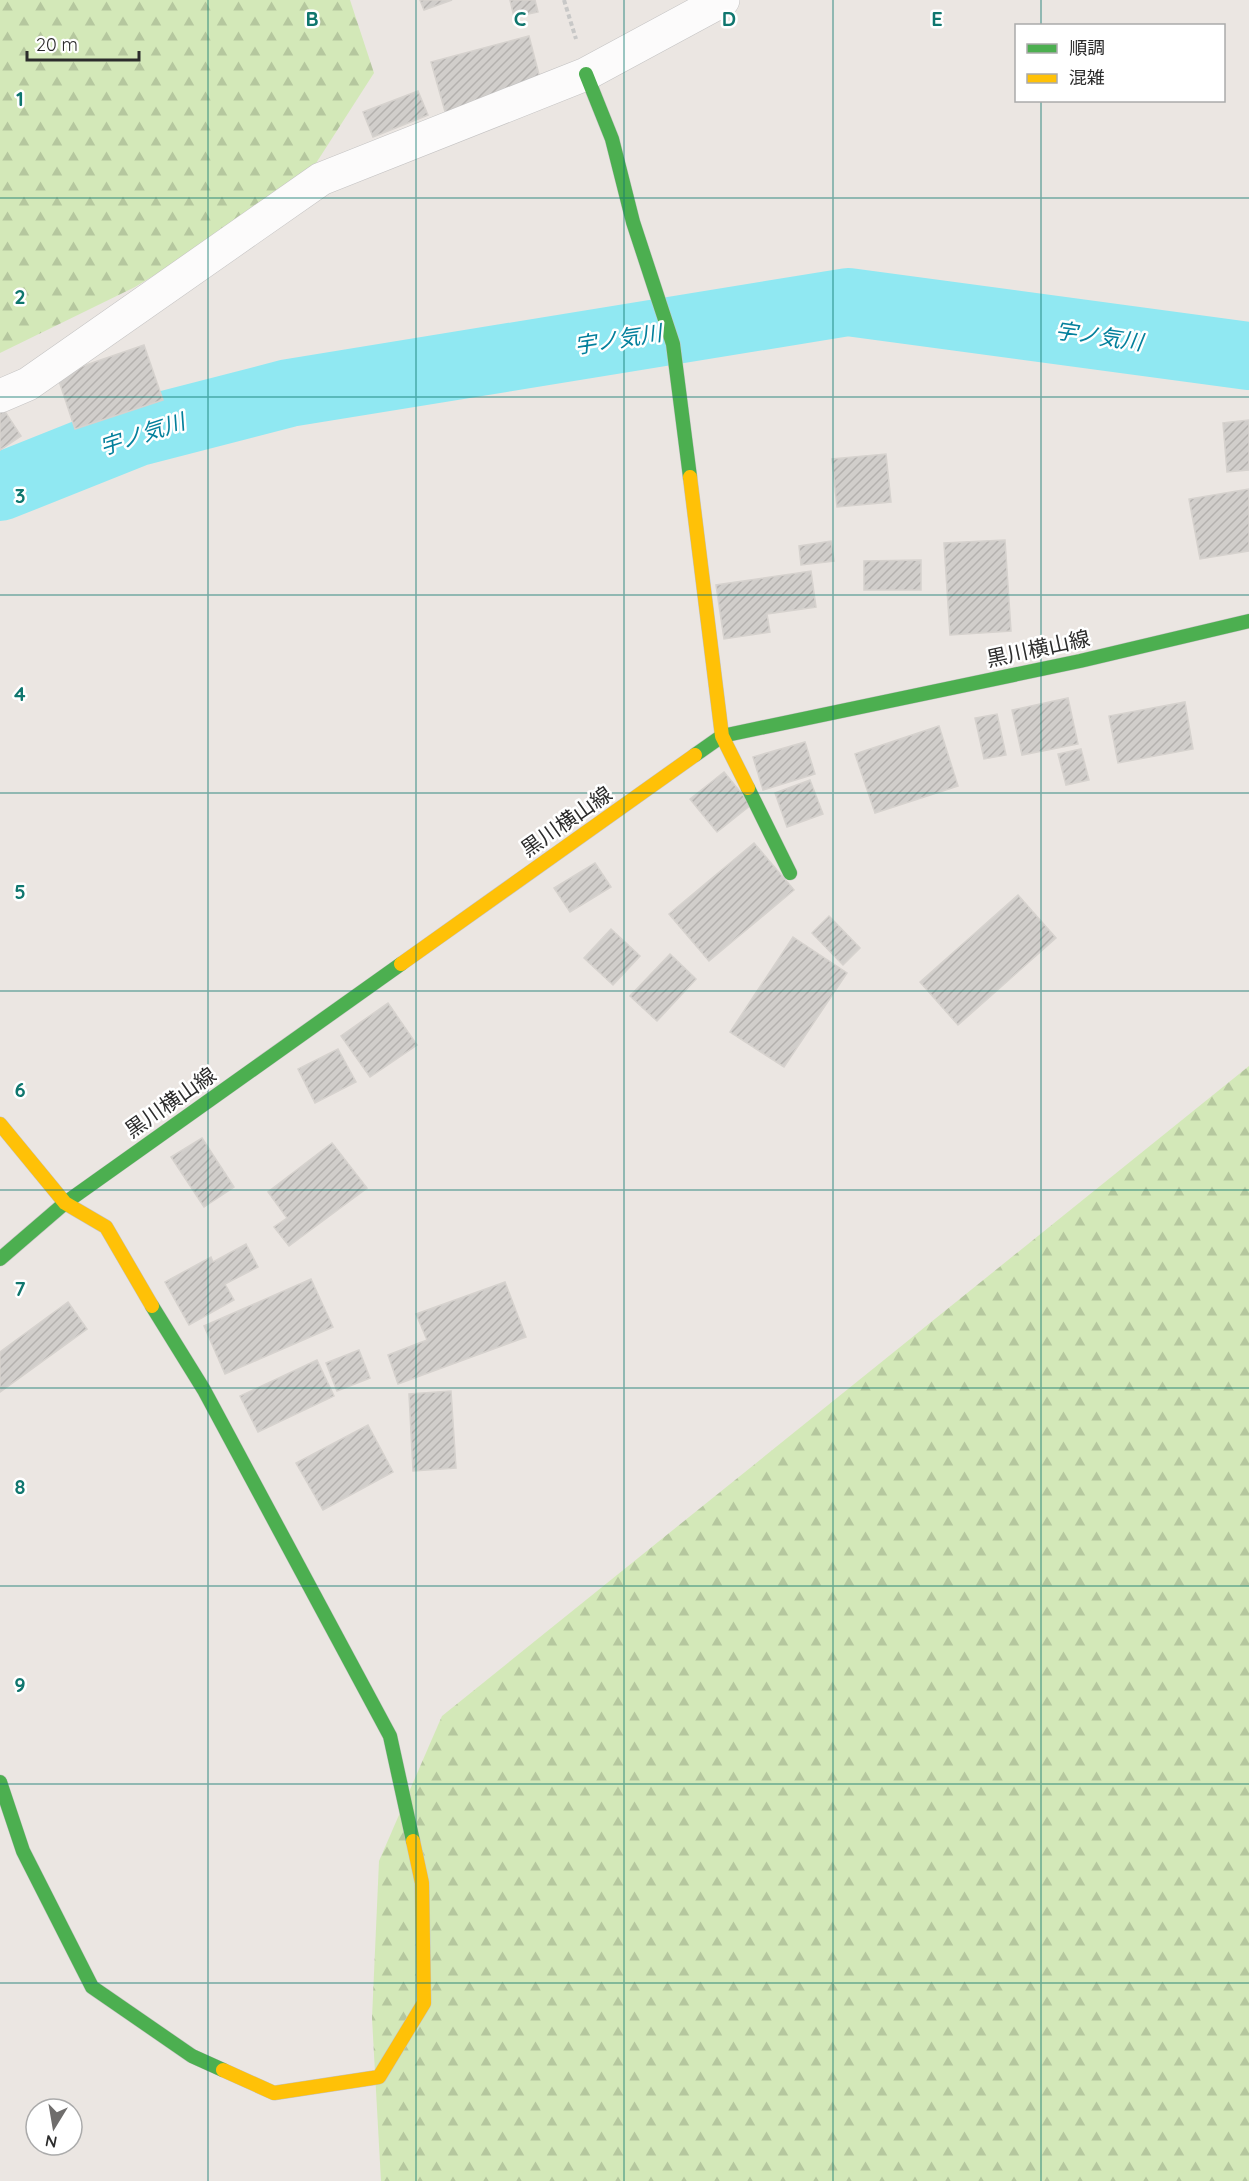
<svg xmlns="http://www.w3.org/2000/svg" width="1249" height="2181" viewBox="0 0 1249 2181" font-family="Quicksand,'Noto Sans JP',sans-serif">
<defs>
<pattern id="forest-firs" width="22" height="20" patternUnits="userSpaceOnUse" patternTransform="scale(1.5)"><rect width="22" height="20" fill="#d3e8b8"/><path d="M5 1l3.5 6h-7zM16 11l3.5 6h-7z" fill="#b5c79e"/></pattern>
<pattern id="building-hatch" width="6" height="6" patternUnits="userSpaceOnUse" patternTransform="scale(1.5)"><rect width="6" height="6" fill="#d1cecb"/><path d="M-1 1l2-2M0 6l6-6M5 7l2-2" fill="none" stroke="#b4b1ae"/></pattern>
</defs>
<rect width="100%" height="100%" fill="#ebe6e2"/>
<g fill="url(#forest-firs)">
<polygon points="0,0 350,0 374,73 302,185 135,287 0,353"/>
<polygon points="1249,1066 1249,2181 381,2181 372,2018 379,1861 442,1716"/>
</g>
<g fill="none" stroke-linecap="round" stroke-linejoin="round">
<polyline stroke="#90e8f2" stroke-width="68" points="0,487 138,432 289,393 848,302 1249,356"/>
</g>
<g fill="url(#building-hatch)" stroke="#d6d2ce" stroke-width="1.5">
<polygon points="420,0 452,0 424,10"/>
<polygon points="510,0 535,0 538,12 514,17"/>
<polygon points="529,36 543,90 446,115 431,62"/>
<polygon points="418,91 428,115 373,137 363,112"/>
<polygon points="144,345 163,400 75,429 57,375"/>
<polygon points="0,404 21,436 0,450"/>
<polygon points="1249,420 1249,470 1227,472 1223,423"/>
<polygon points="886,454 891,502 837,507 832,459"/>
<polygon points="1249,489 1249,551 1200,559 1189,499"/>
<polygon points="1005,540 1011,631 950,635 944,543"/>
<polygon points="831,541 834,561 801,565 799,546"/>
<polygon points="921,560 921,590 864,590 864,561"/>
<polygon points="811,571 816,607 767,614 770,632 724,639 716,585"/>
<polygon points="1068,698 1078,744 1022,755 1012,710"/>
<polygon points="1185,702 1193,749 1118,763 1109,716"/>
<polygon points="997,714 1006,755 984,759 975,718"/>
<polygon points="939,726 958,786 875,813 855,754"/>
<polygon points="805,742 815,774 763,790 753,757"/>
<polygon points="1081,749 1089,780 1066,785 1058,754"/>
<polygon points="724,772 751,805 717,832 690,799"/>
<polygon points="810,780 823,814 787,827 775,793"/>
<polygon points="754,843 794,890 709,961 669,914"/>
<polygon points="595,863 611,887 570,912 554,888"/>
<polygon points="1018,895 1056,938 958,1025 920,982"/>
<polygon points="829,916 860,948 843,965 812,933"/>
<polygon points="611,929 640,956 613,985 584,958"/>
<polygon points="793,937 847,973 784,1067 730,1032"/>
<polygon points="670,954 696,979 657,1021 630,996"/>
<polygon points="388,1003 417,1045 370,1077 341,1036"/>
<polygon points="338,1049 356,1082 315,1103 298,1069"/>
<polygon points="202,1138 234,1187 204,1207 171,1157"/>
<polygon points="332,1143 367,1188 289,1246 274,1227 287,1218 268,1192"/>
<polygon points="246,1244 258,1267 225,1284 234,1300 189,1325 165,1282 211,1257 213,1262"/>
<polygon points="311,1279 333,1327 225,1374 204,1326"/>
<polygon points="505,1282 526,1337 398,1384 388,1355 427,1340 416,1314"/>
<polygon points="68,1302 87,1329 0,1392 0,1352"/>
<polygon points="359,1350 370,1378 337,1391 326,1363"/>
<polygon points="317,1360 334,1396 258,1432 240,1396"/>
<polygon points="451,1391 456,1468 413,1471 409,1394"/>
<polygon points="368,1425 393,1472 323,1510 296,1463"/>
</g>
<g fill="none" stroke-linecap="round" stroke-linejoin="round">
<g stroke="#c4c3c3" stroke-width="34">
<polyline id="street" points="0,396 28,384 321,179 586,74 723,0"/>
</g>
<g stroke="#c4c3c3" stroke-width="15">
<g id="fast">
<polyline points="586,74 612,139 633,222 673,344 690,477"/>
<polyline points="695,755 722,736 1080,661 1249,621"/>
<polyline points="748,788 790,873"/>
<polyline points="0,1259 65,1203 401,964"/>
<polyline points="152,1306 204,1390 390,1736 413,1841"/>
<polyline points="0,1782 23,1851 92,1987 192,2056 223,2070"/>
</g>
</g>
<g stroke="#c4c3c3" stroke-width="15">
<g id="slow">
<polyline points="690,477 722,736 748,788"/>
<polyline points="401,964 695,755"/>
<polyline points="0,1124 65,1203 106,1227 152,1306"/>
<polyline points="223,2070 274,2093 379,2077 424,2003 422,1883 413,1841"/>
</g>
</g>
<polyline stroke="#c8c8c7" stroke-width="4" stroke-dasharray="4.5 3" stroke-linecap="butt" points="564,0 576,39"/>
<use href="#street" stroke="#fcfbfb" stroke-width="33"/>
<use href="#fast" stroke="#4caf50" stroke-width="14"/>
<use href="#slow" stroke="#ffc107" stroke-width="14"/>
</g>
<path fill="none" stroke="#0f766e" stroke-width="1.5" stroke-opacity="0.55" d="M208,0V2181M416,0V2181M624,0V2181M833,0V2181M1041,0V26M1041,100V2181M0,198H1249M0,397H1249M0,595H1249M0,793H1249M0,991H1249M0,1190H1249M0,1388H1249M0,1586H1249M0,1784H1249M0,1983H1249"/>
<g text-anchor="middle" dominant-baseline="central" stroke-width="5" stroke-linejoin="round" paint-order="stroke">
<g font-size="21" fill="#2c2c2c" stroke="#fff">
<text transform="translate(1038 648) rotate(-12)">黒川横山線</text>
<text transform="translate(566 821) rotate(-35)">黒川横山線</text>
<text transform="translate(170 1102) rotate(-35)">黒川横山線</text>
</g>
<g font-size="22" font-style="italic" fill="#04809c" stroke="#fff">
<text transform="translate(1099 336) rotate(8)">宇ノ気川</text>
<text transform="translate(618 339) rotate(-9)">宇ノ気川</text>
<text transform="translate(142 434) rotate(-18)">宇ノ気川</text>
</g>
</g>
<g font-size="20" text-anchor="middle" font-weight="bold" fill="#0f766e" stroke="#fff" stroke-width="5" stroke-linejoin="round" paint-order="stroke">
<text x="312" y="26">B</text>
<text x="520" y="26">C</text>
<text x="729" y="26">D</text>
<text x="937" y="26">E</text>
<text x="20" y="106">1</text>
<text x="20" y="304">2</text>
<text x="20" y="503">3</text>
<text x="20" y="701">4</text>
<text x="20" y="899">5</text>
<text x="20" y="1097">6</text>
<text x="20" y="1296">7</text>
<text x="20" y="1494">8</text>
<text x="20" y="1692">9</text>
</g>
<rect x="1015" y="24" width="210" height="78" fill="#ffffff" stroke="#ababab" stroke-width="1.5"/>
<rect x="1027" y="44" width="30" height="9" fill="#4caf50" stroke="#ababab" stroke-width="1.5"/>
<text x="1069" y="54" font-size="18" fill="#2c2c2c">順調</text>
<rect x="1027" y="74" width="30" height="9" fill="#ffc107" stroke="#ababab" stroke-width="1.5"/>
<text x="1069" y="84" font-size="18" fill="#2c2c2c">混雑</text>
<g transform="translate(54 2127) rotate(191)"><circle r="28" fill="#ffffff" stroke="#ababab" stroke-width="1.5"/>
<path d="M0-4.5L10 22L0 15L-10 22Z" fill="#6f6d6c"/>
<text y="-9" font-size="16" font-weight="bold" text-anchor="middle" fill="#2c2c2c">N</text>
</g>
<path d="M27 51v9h112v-9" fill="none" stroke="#2c2c2c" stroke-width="3"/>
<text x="36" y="51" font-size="18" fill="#2c2c2c" stroke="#ffffff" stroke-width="4.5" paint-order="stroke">20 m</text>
</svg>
